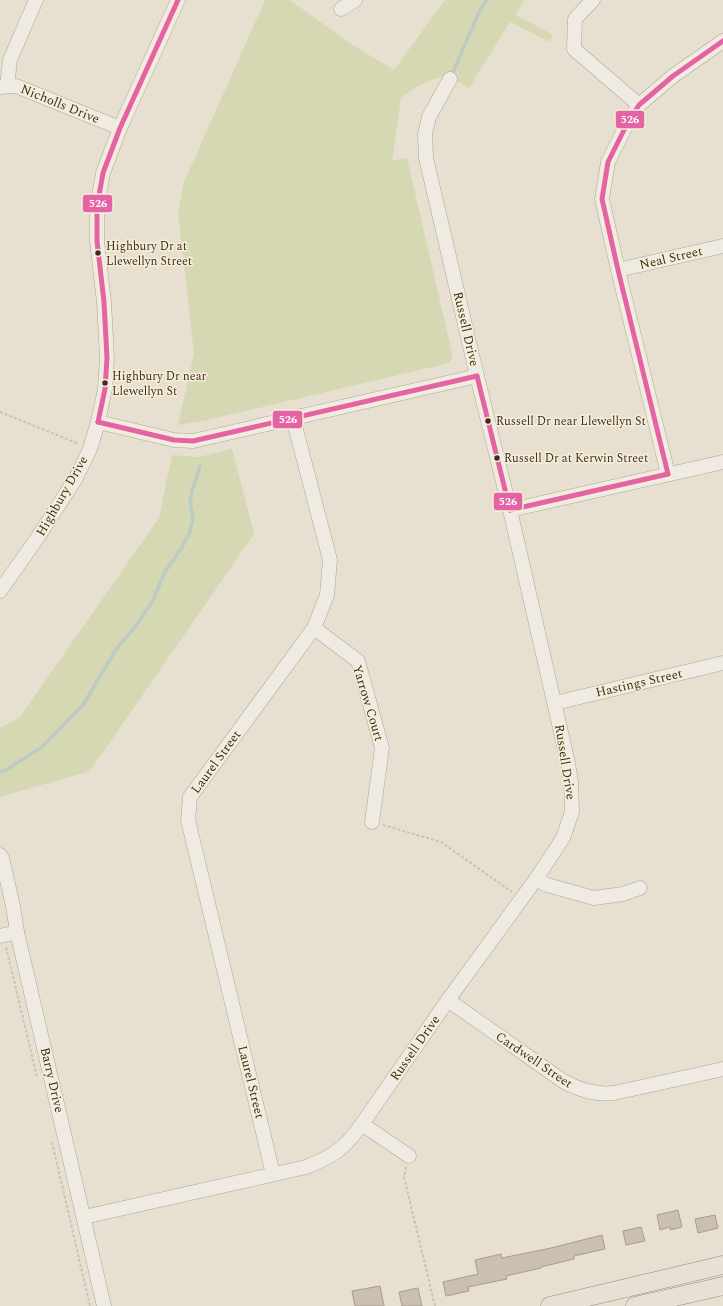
<svg xmlns="http://www.w3.org/2000/svg" width="723" height="1306" viewBox="0 0 723 1306" font-family="Spectral,serif">
<rect width="100%" height="100%" fill="#e7e0d1"/>
<g fill="#d6d7b3">
<path d="M265,0H290L348,42L394,70L445,0H524L516,15L553,35L550,42L510,22L469,88L447,75C429,80 415,86 401,98L392,161L407,158L453,357L449,363L207,420L178,425L194,353L178,212L184,182Z"/>
<polygon points="232,449 254,534 90,771 0,797 0,728 20,717 159,518 172,455 199,457"/>
</g>
<g fill="none" stroke-linecap="round" stroke-linejoin="round">
<g stroke="#bcccc2" stroke-width="3.5">
<polyline points="453,72 480,10 487,0"/>
<polyline points="0,772 6,770 42,747 83,705 117,648 135,627 152,602 165,572 181,549 190,532 193,519 190,503 192,491 200,466"/>
</g>
</g>
<g fill="#cbbfb2" stroke="#a89c90">
<polygon points="678,1210 682,1227 670,1230 670,1227 660,1230 657,1215"/>
<polygon points="715,1215 718,1228 698,1233 695,1219"/>
<polygon points="641,1227 645,1241 626,1245 623,1231"/>
<polygon points="602,1235 605,1249 574,1256 574,1259 541,1267 541,1268 506,1276 507,1279 468,1287 469,1291 446,1296 443,1282 478,1274 475,1260 501,1254 502,1258 551,1248"/>
<polygon points="380,1286 384,1306 355,1306 352,1291"/>
<polygon points="418,1288 422,1306 402,1306 399,1292"/>
</g>
<g fill="none" stroke-linecap="round" stroke-linejoin="round">
<g stroke="#ada599" stroke-width="15">
<g id="minor">
<polyline points="593,0 575,19 574,49 639,105"/>
<polyline points="341,9 355,0"/>
<polyline points="7,86 10,60 36,0"/>
<polyline points="0,87 16,86 120,128"/>
<polyline points="618,270 723,246"/>
<polyline points="98,422 174,440 193,441 477,376"/>
<polyline points="668,474 618,270 602,199 608,162 628,122 639,105 673,76 723,41"/>
<polyline points="510,510 723,462"/>
<polyline points="0,591 38,537 76,478 90,449 98,422 105,389 107,358 104,302 97,241 97,207 103,173 120,128 178,0"/>
<polyline points="314,628 358,661 382,748 372,822"/>
<polyline points="555,703 723,663"/>
<polyline points="0,855 2,858 13,906 17,932 104,1306"/>
<polyline points="536,879 547,885 594,898 623,894 640,888"/>
<polyline points="0,936 17,932"/>
<path d="M448,1000L563,1081C580,1090 595,1095 614,1093L723,1069"/>
<polyline points="362,1124 409,1156"/>
<polyline points="273,1174 188,820 190,797 314,628 327,595 330,560 293,418"/>
<path d="M84,1217L306,1167C334,1156 345,1148 362,1124L448,1000L536,879L563,838L572,812L571,782L568,763L510,510L477,376L426,158L425,134L429,117L450,79"/>
</g>
</g>
<g stroke="#928b80" stroke-width="19">
<g id="major">
<polyline points="550,1306 723,1265"/>
<polyline points="635,1306 723,1286"/>
</g>
</g>
<g stroke="#c8c2b9" stroke-width="2" stroke-dasharray="3 2" stroke-linecap="butt">
<polyline points="0,412 79,444"/>
<polyline points="383,825 441,842 512,892"/>
<polyline points="6,947 37,1077"/>
<polyline points="52,1142 90,1306"/>
<polyline points="406,1167 404,1177 435,1306"/>
</g>
<use href="#minor" stroke="#efebe3" stroke-width="14"/>
<use href="#major" stroke="#e6e1d4" stroke-width="18"/>
<g stroke="#f7eed8" stroke-width="8">
<g id="bus-1">
<polyline points="477,376 510,510"/>
<polyline points="98,422 105,389 107,358 104,302 97,241 97,207 103,173 120,128 178,0"/>
<polyline points="98,422 174,440 193,441 477,376"/>
<polyline points="668,474 618,270 602,199 608,162 628,122 639,105 673,76 723,41"/>
<polyline points="510,510 668,474"/>
</g>
</g>
<use href="#bus-1" stroke="#e463a4" stroke-width="5"/>
</g>
<g fill="#3d2e20" stroke="#f7eed8" stroke-width="1.5">
<circle cx="98" cy="253" r="3.5"/>
<circle cx="105" cy="383" r="3.5"/>
<circle cx="488" cy="421" r="3.5"/>
<circle cx="497" cy="458" r="3.5"/>
</g>
<g text-anchor="middle" dominant-baseline="central" stroke-width="3" stroke-linejoin="round" paint-order="stroke">
<g font-size="12" fill="#3d2e20" stroke="#f7eed8" text-anchor="start">
<text x="106" y="246">Highbury Dr at<tspan x="106" dy="15">Llewellyn Street</tspan></text>
<text x="112" y="376">Highbury Dr near<tspan x="112" dy="15">Llewellyn St</tspan></text>
<text x="496" y="421">Russell Dr near Llewellyn St</text>
<text x="504" y="458">Russell Dr at Kerwin Street</text>
</g>
<g font-size="13" fill="#3d2e20" stroke="#f7eed8">
<text transform="translate(60 104) rotate(22)">Nicholls Drive</text>
<text transform="translate(671 258) rotate(-13)">Neal Street</text>
<text transform="translate(466 329) rotate(77)">Russell Drive</text>
<text transform="translate(62 496) rotate(-60)">Highbury Drive</text>
<text transform="translate(639 683) rotate(-13)">Hastings Street</text>
<text transform="translate(368 703) rotate(73)">Yarrow Court</text>
<text transform="translate(216 762) rotate(-54)">Laurel Street</text>
<text transform="translate(565 762) rotate(81)">Russell Drive</text>
<text transform="translate(415 1048) rotate(-55)">Russell Drive</text>
<text transform="translate(534 1060) rotate(34)">Cardwell Street</text>
<text transform="translate(52 1080) rotate(77)">Barry Drive</text>
<text transform="translate(251 1082) rotate(76)">Laurel Street</text>
</g>
</g>
<g stroke="#f7eed8" stroke-width="1.5">
<rect x="615" y="110" width="30" height="19" rx="4" fill="#e463a4"/>
<rect x="82" y="194" width="31" height="19" rx="4" fill="#e463a4"/>
<rect x="272" y="410" width="31" height="19" rx="4" fill="#e463a4"/>
<rect x="493" y="492" width="30" height="19" rx="4" fill="#e463a4"/>
</g>
<g font-size="11" text-anchor="middle" font-weight="bold" fill="#fff">
<text x="630" y="123">526</text>
<text x="98" y="207">526</text>
<text x="288" y="423">526</text>
<text x="508" y="505">526</text>
</g>
</svg>
